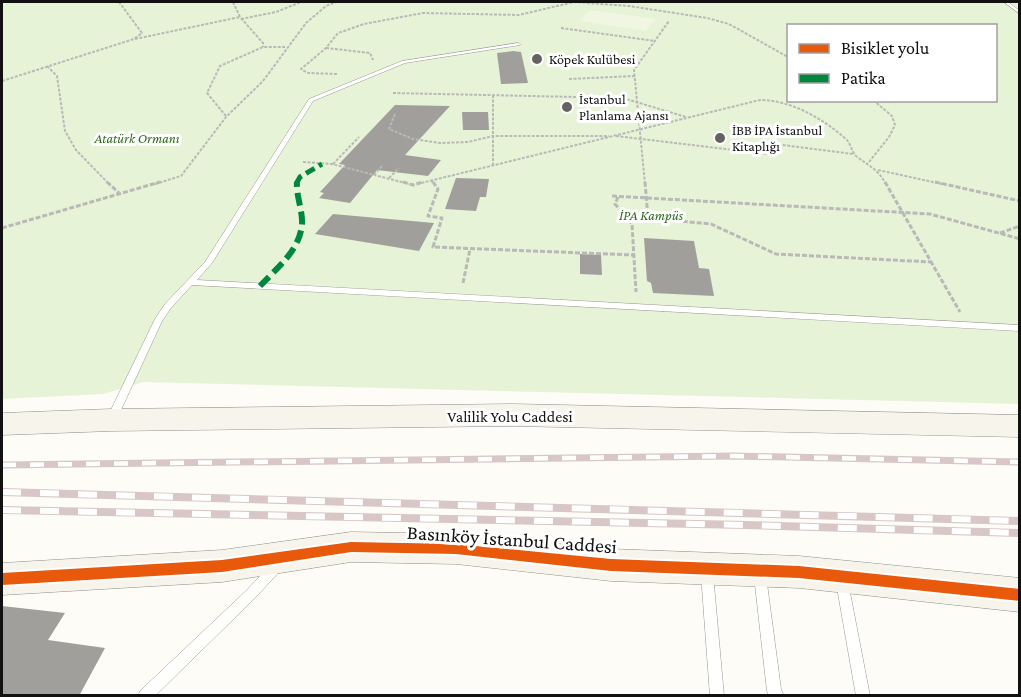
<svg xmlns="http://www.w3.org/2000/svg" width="1021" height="697" viewBox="0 0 1021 697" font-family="'Crimson Pro',serif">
<rect width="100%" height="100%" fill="#fdfcf7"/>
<path fill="#e7f3d7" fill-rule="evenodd" d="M2,2H1019V404L144,382L103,394L2,399ZM788,26H996V100H788Z"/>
<polygon fill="#f0f6e1" points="590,10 656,19 646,31 579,21"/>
<g fill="#a19f9c">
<polygon points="513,51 521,52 528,83 501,84 497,53"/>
<polygon points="395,105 450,106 405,155 441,160 428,176 377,170 350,203 319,198 324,193 320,192 345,165 339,164"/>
<polygon points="462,112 488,112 489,130 463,130"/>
<polygon points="456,178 489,179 486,197 480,197 476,211 445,209"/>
<polygon points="333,214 434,223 419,251 315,234"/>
<polygon points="644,238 694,241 699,268 709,269 714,296 653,293 651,283 647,281"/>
<polygon points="580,254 601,255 602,275 580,274"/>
<polygon points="2,606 65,613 48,640 105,648 79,696 2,696"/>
</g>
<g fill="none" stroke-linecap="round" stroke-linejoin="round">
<g stroke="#979795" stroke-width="1">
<g id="lane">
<polygon points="1004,2 1008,2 1020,11 1020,14"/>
<polygon points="518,43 520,44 520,45 405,63 313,101 212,263 197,280 1020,325 1020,331 192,285 171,308 162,321 115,423 111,424 107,423 106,420 155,319 165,304 205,262 309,99 402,61"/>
<polygon points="276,561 280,563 282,567 280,571 255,598 155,696 138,696 140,691 247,590 272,563"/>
<polygon points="707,568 711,570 713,574 724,696 710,696 701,574 703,570"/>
<polygon points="760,570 764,572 766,576 781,689 784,696 769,696 767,691 754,576 756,572"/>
<polygon points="842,576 846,578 848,582 870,696 856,696 836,582 838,578"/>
</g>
</g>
<g stroke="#8e8d8b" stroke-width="1">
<g id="secondary">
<polygon points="513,404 1020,415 1020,437 513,426 111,431 2,435 2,413 111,409"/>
<polygon points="351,532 456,534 611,549 799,556 1020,578 1020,612 799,588 611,581 456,564 351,562 222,582 2,595 2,563 222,550"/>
</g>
</g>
<g stroke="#b9b9b8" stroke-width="2" stroke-dasharray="3 1.5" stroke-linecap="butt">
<polyline points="233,2 240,17 263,43 263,47"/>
<polyline points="241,19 276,12 301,2"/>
<polyline points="561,28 655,41"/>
<polyline points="135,39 240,17"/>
<polyline points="326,48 370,53 373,60"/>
<polyline points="47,66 57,76 65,131 76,150 109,184"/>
<polyline points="337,74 308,73 301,69 326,48 338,33 364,24 423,13 519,15 574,2 629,6 707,18 729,24 788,57"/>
<polyline points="569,79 635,76"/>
<polyline points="2,81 134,39 142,33 119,2"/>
<polyline points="393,93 623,98 686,117"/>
<polyline points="493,95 493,165"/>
<polyline points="395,114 389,129 413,139 440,143 468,142 493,136 609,136"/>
<polyline points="226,116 207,93 220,66 263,47 285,47"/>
<polyline points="616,136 776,155 775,144 853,154"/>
<polyline points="303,162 332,164 409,184"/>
<polyline points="869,162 889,137 895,125 892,116 873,100"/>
<polyline points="333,164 359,137"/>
<polyline points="878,170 942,184"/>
<polyline points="374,175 383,165"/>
<polyline points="389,178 399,168"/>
<polyline points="431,180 434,184"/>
<polyline points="155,184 181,176 226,117 263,81 306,23 326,6 336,2"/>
<path d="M417,184L760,100C791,100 824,119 847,140C851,145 852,152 856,156C870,167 877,168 886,184"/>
<polyline points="645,184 634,70 669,21"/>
</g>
<g stroke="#b9b9b8" stroke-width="3" stroke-dasharray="5 2" stroke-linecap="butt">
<polyline points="107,182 119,193"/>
<polyline points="403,182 413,185 423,182"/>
<polyline points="433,182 438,189 428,216 442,218 433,247 633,255"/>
<polyline points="645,182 648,218"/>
<polyline points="885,182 960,312"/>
<polyline points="935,182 1020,201"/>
<polyline points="612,196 930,214 1020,239"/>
<polyline points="618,197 615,204 632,224 636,292"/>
<polyline points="627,216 711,224 776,254 931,262"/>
<polyline points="2,228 160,182"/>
<polyline points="1000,233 1020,226"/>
<polyline points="463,283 470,249"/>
</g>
<use href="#lane" fill="#fffffe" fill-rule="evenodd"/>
<use href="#secondary" fill="#f6f4eb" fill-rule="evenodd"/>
<g stroke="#d9c6c7" stroke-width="7">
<polyline id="rail-far1" points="2,465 733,456 1020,462"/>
</g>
<g stroke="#d9c6c7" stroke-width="8">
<g id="rail">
<polyline points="2,492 1020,521"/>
<polyline points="2,510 746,525 1020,533"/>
</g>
</g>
<use href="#rail-far1" stroke="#fff" stroke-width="4.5" stroke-dasharray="14" stroke-linecap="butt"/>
<use href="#rail" stroke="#fff" stroke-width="6" stroke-dasharray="19" stroke-linecap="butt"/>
<polyline stroke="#00873e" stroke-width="5" stroke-dasharray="10 5" stroke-linecap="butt" points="296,184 300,177 322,164"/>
<path stroke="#00873e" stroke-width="6" stroke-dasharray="13 6" stroke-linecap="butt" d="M260,286C277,268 299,251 302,225C303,211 296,196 297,182"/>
<g stroke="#fff" stroke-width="4">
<polygon id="cycleway" points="351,542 456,544 611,559 799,566 1020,589 1020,601 799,578 611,571 456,554 351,552 222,572 2,585 2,573 222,560"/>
</g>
<use href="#cycleway" fill="#e8590c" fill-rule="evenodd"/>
</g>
<g fill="#646362" stroke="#fff" stroke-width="2">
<circle cx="537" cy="59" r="6"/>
<circle cx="567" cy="107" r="6"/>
<circle cx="720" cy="138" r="6"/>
</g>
<g text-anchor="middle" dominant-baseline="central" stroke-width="6" stroke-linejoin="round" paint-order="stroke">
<g font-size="14" fill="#111" stroke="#fff" text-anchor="start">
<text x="549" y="59">Köpek Kulübesi</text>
<text x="579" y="99">İstanbul<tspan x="579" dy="16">Planlama Ajansı</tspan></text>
<text x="732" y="130">İBB İPA İstanbul<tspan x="732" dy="16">Kitaplığı</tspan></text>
</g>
<g font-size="14" font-style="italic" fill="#2f6b1f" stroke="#fff">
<text x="137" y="138">Atatürk Ormanı</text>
<text x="651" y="215">İPA Kampüs</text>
</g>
<g font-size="16" fill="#111" stroke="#fff">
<text x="510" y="416">Valilik Yolu Caddesi</text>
</g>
<g font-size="20" fill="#111" stroke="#fff">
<text transform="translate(512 539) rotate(4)">Basınköy İstanbul Caddesi</text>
</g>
</g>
<rect width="1021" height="697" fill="none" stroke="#111111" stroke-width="6"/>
<rect x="787" y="24" width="210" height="78" fill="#ffffff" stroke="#a0a0a0" stroke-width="1.5"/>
<rect x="799" y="44" width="30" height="9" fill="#e8590c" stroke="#a0a0a0" stroke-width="1.5"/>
<text x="841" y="54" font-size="18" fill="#111111">Bisiklet yolu</text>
<rect x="799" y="74" width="30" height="9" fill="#00873e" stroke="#a0a0a0" stroke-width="1.5"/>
<text x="841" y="84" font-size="18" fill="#111111">Patika</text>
</svg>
